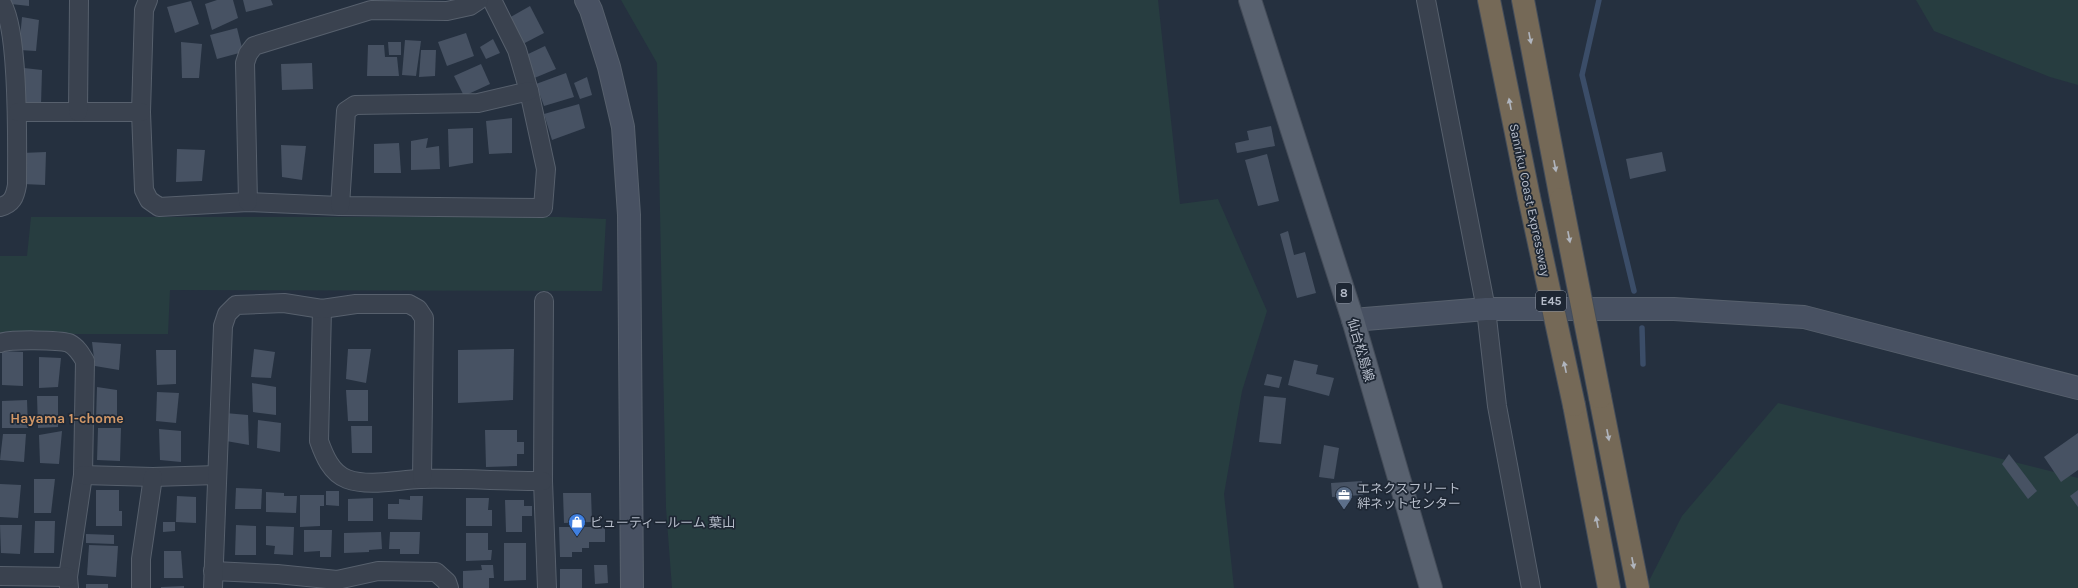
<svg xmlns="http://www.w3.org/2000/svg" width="2078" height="588" viewBox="0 0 2078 588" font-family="Karla,'Noto Sans JP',sans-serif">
<rect width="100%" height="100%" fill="#25303f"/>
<g fill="#273d40">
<polygon points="621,0 1158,0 1180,204 1218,199 1267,311 1242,391 1224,494 1234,588 672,588 666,508 657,63"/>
<polygon points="1916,0 2078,0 2078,85 2050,77 1934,31"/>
<polygon points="31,217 559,217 606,219 602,291 170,290 168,334 0,334 0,256 27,256"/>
<polygon points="1778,403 2078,478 2078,588 1649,588 1649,581 1682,516"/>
</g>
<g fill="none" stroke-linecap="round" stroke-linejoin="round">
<g stroke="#3b4d68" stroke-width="5.5">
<polyline points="1599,0 1582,75 1634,291"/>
<polyline points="1642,328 1643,364"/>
</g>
</g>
<g fill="#475263">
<polygon points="11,0 29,0 29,6 11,4"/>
<polygon points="217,0 233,0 238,18 212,30 205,4"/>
<polygon points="243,0 271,0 273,5 246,12"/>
<polygon points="191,1 199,24 175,33 167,7"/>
<polygon points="530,6 544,33 519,46 507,19"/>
<polygon points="22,17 39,20 36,51 19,50"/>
<polygon points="237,28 243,52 217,59 210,35"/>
<polygon points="466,33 474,56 447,66 438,42"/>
<polygon points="493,39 500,53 486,59 480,47"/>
<polygon points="405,40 421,41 416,76 402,75"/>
<polygon points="181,42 202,44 199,78 182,78"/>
<polygon points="388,42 401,42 401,55 389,55"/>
<polygon points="368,45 384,45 385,57 397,57 399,76 367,76"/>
<polygon points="545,46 556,69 532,79 524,56"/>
<polygon points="421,50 436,50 435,76 419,77"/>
<polygon points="312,63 313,89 282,90 281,64"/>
<polygon points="481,64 490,84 464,96 454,76"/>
<polygon points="24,68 42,70 41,105 24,103"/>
<polygon points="566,73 574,97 544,106 536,84"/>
<polygon points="587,77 592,95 580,99 574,83"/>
<polygon points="579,104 585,128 552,140 544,114"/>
<polygon points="512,118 512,153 489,154 486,121"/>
<polygon points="1271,126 1275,146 1237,153 1235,143 1249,140 1247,131"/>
<polygon points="473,128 473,163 449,167 448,129"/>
<polygon points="428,138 426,148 439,146 440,169 411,170 411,141"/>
<polygon points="399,143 401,173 374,173 374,144"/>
<polygon points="281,145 306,146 302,180 282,177"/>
<polygon points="177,149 205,150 202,181 176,182"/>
<polygon points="46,152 45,185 23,184 22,153"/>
<polygon points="1662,152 1666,171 1630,179 1626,159"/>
<polygon points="1267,154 1279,201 1258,206 1245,160"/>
<polygon points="1288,231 1294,255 1305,252 1316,293 1297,298 1280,234"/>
<polygon points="92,342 121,344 119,370 95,366"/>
<polygon points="254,349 275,352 271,378 251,377"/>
<polygon points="348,349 371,349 366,383 346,379"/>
<polygon points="514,349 513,400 458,403 458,350"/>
<polygon points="156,350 176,350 176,384 157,385"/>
<polygon points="2,351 23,352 23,386 2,385"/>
<polygon points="39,357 61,358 58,387 39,388"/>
<polygon points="1294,360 1318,365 1316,374 1334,378 1329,396 1288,385"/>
<polygon points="1267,374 1282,377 1279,388 1264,385"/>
<polygon points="252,383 276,387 276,415 253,412"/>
<polygon points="97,387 117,390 117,421 96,421"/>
<polygon points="346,390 368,390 368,421 348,421"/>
<polygon points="157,392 179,393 176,423 156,421"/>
<polygon points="37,396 58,396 58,427 38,428"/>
<polygon points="1264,396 1286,398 1281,444 1259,442"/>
<polygon points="27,400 28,428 2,428 2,401"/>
<polygon points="225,413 248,415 249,445 226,441"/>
<polygon points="258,420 281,423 280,452 257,448"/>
<polygon points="351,426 372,426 372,453 352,453"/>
<polygon points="98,428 121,428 120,461 97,460"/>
<polygon points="159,429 181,431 181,462 160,460"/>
<polygon points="485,430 517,430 517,442 524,442 524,454 517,454 517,466 486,467"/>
<polygon points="62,431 59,464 40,463 39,435"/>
<polygon points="2078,433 2078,470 2061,482 2044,457"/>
<polygon points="3,434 26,434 24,462 0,460"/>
<polygon points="1324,445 1339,448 1334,479 1319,477"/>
<polygon points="2009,454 2037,491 2028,499 2002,464"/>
<polygon points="34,479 55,479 51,513 34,513"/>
<polygon points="1362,481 1363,495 1332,497 1331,483"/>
<polygon points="0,484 21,485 18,518 0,517"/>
<polygon points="236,488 262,489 261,509 235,509"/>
<polygon points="96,490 119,490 119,511 122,511 122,526 96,526"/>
<polygon points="2078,490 2078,507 2070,496"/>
<polygon points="326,491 339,491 339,506 326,505"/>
<polygon points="266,492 284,493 284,496 297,496 296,513 266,512"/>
<polygon points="563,493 591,493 592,522 564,523"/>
<polygon points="300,495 324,495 324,506 320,506 320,526 300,527"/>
<polygon points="177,496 196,497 196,523 176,522"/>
<polygon points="410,496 423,496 422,520 388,519 388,504 399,504 399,499 410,500"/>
<polygon points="373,498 373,521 348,521 348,499"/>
<polygon points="466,498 489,498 488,510 492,510 492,526 466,526"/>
<polygon points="505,500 524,500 524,506 532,506 532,516 522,516 522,532 506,532"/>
<polygon points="35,521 55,521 54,553 34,553"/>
<polygon points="163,522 175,522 175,531 163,532"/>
<polygon points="0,525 22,525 20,554 1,553"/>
<polygon points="236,525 256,526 256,555 235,555"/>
<polygon points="266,526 294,527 293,555 274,554 275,546 266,545"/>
<polygon points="559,527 605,527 605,542 589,542 589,548 582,548 582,552 572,552 572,557 560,557"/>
<polygon points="304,530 332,530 331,557 320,557 320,551 304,552"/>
<polygon points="381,532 382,549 369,550 369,552 344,553 344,533"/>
<polygon points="390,532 420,532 419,554 400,554 400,549 389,549"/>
<polygon points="466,533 488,533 488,550 492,550 491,560 466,561"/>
<polygon points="86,534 114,535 114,544 86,543"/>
<polygon points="504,543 526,543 526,580 504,581"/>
<polygon points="89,545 118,546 116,577 87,575"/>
<polygon points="164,551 181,551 183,578 164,578"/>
<polygon points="481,565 493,565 494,578 489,578 489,588 463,588 463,571 482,570"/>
<polygon points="594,565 607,565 608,583 595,584"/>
<rect x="560" y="569" width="22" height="19"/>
<rect x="86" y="584" width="22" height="4"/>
<polygon points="184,586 184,588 161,588 161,587"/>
</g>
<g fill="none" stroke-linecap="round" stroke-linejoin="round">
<g stroke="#57606d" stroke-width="20">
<g id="street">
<polyline points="148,0 144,10 141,112 144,190 149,200 159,207 248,202 340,206 543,208 546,169 529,91 517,50 492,0"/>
<polyline points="1426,0 1486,309 1497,406 1531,588"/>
<path d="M0,1C20,22 17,152 17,185C15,197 12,204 0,207"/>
<polyline points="18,112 141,112"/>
<polyline points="78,112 79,0"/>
<polyline points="248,202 245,63 248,54 254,46 371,10 447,11 470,6 479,0"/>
<polyline points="340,206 346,111 355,105 478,103 529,91"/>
<polyline points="544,301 543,481 547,588"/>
<path d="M322,309L319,441C324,455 331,473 347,479C369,487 397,480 420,479C461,478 502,481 543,481"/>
<path d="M0,343C11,339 59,340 69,343C77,347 81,354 85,361L83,475L68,577L69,588"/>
<polyline points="83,475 153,477 217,475"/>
<polyline points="213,571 277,574 337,580 378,571 436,572 447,582 449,588"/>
<polyline points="0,576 68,577"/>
<polyline points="141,588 141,559 153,477"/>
<polyline points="213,588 223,326 227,314 236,305 284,303 322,309 356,304 409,304 418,309 424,318 422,479"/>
</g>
</g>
<g stroke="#57606d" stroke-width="24">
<g id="secondary">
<polyline points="586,0 591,10 609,67 623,127 629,215 632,588"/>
<polyline points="1353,320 1486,309 1674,309 1804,317 2078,388"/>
</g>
</g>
<g stroke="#434b58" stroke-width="24">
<polyline id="primary" points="1250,0 1353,320 1431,588"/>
</g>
<g stroke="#444d5a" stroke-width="24">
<g id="highway">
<polyline points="1489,0 1529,197"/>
<polyline points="1523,0 1561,199"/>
<polyline points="1600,397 1638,588"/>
<polyline points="1574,405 1609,588"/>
</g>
</g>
<use href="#street" stroke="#3a424f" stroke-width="18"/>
<use href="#secondary" stroke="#485162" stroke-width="22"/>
<use href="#primary" stroke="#58616f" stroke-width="22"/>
<use href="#highway" stroke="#756957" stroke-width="22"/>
<g stroke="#444d5a" stroke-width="24" stroke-linecap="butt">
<g id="highway-bridge">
<polyline points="1529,197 1574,405"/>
<polyline points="1561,199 1600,397"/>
</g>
</g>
<use href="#highway-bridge" stroke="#756957" stroke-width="22"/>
</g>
<defs><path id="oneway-solid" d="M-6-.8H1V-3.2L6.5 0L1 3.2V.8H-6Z"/></defs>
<g fill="#b0b5be">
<use href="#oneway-solid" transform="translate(1530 38) rotate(79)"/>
<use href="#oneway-solid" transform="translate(1510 104) rotate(-101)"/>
<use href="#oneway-solid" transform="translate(1555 166) rotate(79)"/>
<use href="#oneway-solid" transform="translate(1569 237) rotate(79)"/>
<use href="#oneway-solid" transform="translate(1565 367) rotate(-102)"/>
<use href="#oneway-solid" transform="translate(1608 435) rotate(79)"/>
<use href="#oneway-solid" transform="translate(1597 522) rotate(-101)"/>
<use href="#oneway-solid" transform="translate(1633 563) rotate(79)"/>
</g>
<defs>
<g id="office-pin" transform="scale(0.9)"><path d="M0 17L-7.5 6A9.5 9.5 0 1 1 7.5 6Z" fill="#5c6f8a" stroke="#1e2734"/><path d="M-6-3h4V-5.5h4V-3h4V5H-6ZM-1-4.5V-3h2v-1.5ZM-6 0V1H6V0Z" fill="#fff"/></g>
<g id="shop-pin" transform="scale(0.9)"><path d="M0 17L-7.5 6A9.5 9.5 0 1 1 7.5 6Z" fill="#3f7fe0" stroke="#1e2734"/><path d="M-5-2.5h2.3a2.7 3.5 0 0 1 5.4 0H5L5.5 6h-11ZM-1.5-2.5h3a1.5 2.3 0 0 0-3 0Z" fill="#fff"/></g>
</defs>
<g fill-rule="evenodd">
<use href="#office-pin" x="1344" y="495"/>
<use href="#shop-pin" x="577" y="522"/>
</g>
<g text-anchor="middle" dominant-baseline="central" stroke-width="3.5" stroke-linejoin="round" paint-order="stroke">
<g fill="#1e2734" stroke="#88909d" stroke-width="1">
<rect x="1336" y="283" width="16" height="20" rx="3"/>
<rect x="1536" y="291" width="30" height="20" rx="3"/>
</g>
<g font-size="12" font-weight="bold" fill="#b6bdca">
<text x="1344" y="293">8</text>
<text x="1551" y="301">E45</text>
</g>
<g font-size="13" fill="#b6bdca" stroke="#1e2734">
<text transform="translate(1530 200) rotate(78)">Sanriku Coast Expressway</text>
<text transform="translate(1361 350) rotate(74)">仙台松島線</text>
</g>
<g font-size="13" fill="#b6bdca" stroke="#1e2734" text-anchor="start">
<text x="1357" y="488">エネクスフリート<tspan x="1357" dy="15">絆ネットセンター</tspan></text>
<text x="590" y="522">ビューティールーム 葉山</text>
</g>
<g font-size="14" font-weight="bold" fill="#d39867" stroke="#1e2734">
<text x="67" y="418">Hayama 1-chome</text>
</g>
</g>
</svg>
